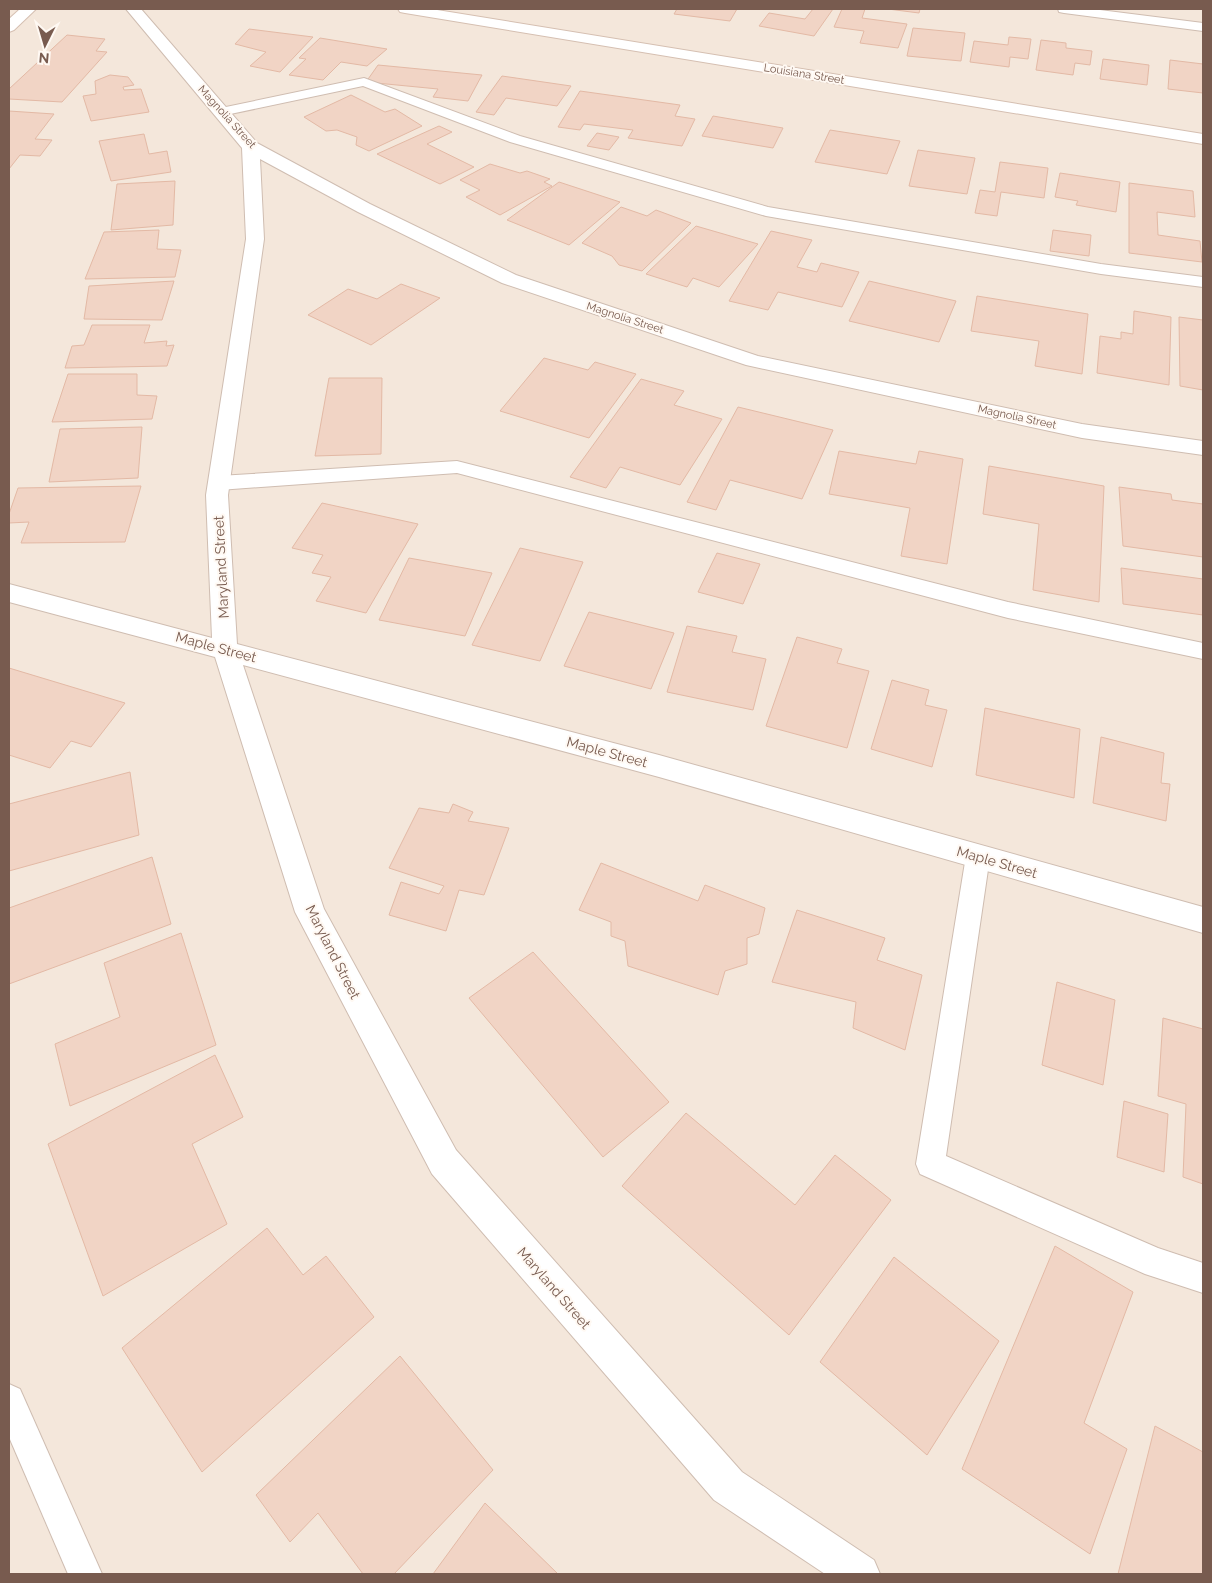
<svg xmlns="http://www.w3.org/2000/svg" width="1212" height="1583" viewBox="0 0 1212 1583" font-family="Raleway,sans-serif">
<rect width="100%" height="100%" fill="#fcf5ec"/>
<rect fill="#f4e7db" x="9" y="9" width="1194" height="1565"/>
<g fill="#f1d4c5" stroke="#e3b9a5">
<polygon points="677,9 737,9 730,21 674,14"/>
<polygon points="813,9 833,9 814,36 759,26 769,13 805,19"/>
<polygon points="842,9 865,9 862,18 907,24 898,48 860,43 864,31 834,27"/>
<polygon points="888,9 920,9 919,13"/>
<polygon points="913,28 965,33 961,61 907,56"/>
<polygon points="249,29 313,37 280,72 250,66 266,52 235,44"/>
<polygon points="67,35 105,39 96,51 107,52 62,102 9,99 9,89"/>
<polygon points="1009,37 1031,39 1028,59 1010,57 1009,67 970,62 974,41 1008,45"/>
<polygon points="320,38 387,49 367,66 341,62 323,80 289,75 306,59 299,58"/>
<polygon points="1041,40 1066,43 1066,48 1092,51 1090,65 1075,63 1073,75 1036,70"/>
<polygon points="1103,59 1149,65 1147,85 1100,79"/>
<polygon points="1170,60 1203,64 1203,93 1168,89"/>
<polygon points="378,65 482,75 468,101 433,97 438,89 366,82"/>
<polygon points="110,75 128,77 134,85 123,87 124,90 141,89 149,112 91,121 83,96 96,94 95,81"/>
<polygon points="502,76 571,86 557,106 506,98 494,115 476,112"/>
<polygon points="580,91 680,105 675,116 695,119 682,146 628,138 633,130 584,124 580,130 558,127"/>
<polygon points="351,95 385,112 395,109 422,126 369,151 356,145 357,137 337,130 326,131 304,117"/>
<polygon points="9,111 54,114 35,139 52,140 40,156 20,155 9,169"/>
<polygon points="713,116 783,128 773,148 702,136"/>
<polygon points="439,126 452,132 427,144 474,167 440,184 377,154"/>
<polygon points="830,130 900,141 887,174 815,162"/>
<polygon points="597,133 619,137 609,150 587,146"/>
<polygon points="144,134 149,154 167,151 171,172 111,181 99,141"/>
<polygon points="918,150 975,158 967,194 909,186"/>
<polygon points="1000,162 1048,168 1044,198 1001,192 997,216 975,213 980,190 995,192"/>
<polygon points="490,164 520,173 527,171 550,179 544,182 552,186 500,215 466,197 480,190 460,180"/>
<polygon points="1060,173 1120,182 1116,212 1076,205 1078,201 1055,197"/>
<polygon points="175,181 173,225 111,230 117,184"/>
<polygon points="559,182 620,202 569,245 507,220"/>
<polygon points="1129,183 1193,191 1195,217 1157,212 1158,235 1200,241 1202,262 1129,253"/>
<polygon points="621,207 647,216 656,210 691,223 642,271 619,265 612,256 582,243"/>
<polygon points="696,226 758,244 719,287 693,278 687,287 646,274"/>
<polygon points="159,230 157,249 181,250 175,277 85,279 104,232"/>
<polygon points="1053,230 1091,235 1089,256 1050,251"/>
<polygon points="771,231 812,240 797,267 817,272 821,263 859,272 842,307 778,292 768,310 729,301"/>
<polygon points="174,281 162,320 84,319 89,286"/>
<polygon points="869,281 956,301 939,342 849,321"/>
<polygon points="401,284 440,298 371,345 308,315 348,289 377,299"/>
<polygon points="977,296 1088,314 1082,374 1035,366 1039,341 971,331"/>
<polygon points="1134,311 1171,317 1169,385 1097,373 1100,336 1121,339 1121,332 1133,334"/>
<polygon points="1179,317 1203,320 1203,390 1180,386"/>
<polygon points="92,325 150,325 144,343 167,341 166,346 174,345 167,366 65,368 72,346 84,345"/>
<polygon points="544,358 588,370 595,362 636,374 589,438 500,411"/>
<polygon points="68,374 137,374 137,395 157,396 152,419 52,422"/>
<polygon points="329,378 382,378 381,454 315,456"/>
<polygon points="641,379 684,391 674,405 722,419 680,485 620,467 606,488 570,477"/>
<polygon points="738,407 833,430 802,499 730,480 716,510 687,502"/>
<polygon points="142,427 138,478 49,482 60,429"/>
<polygon points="839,451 916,464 919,451 963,459 947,564 901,556 910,508 829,494"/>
<polygon points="989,466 1104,486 1099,602 1033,590 1039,524 983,514"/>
<polygon points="141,486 125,542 21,543 29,522 9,523 9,514 18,488"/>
<polygon points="1119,487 1171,494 1172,500 1203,504 1203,557 1123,546"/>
<polygon points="322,503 418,524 366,613 316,601 331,577 312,573 323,555 292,548"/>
<polygon points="520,548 583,562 540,661 472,645"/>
<polygon points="717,553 760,564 743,604 698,592"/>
<polygon points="409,558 492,573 465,636 379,620"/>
<polygon points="1121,568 1203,579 1203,615 1123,604"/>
<polygon points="589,612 674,633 651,689 564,666"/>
<polygon points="687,626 737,636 732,652 766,659 753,710 667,692"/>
<polygon points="797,637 842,649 837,663 869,671 847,748 766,726"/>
<polygon points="9,668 125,703 91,747 71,741 50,768 9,755"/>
<polygon points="892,680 929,690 925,705 947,710 932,767 871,749"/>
<polygon points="985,708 1080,729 1074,798 976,775"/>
<polygon points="1101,737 1164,753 1161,783 1170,784 1166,821 1093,803"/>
<polygon points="130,772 139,835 9,871 9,804"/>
<polygon points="453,804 473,812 468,821 509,828 484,895 459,890 446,931 389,915 401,882 439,894 444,886 389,868 419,808 449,813"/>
<polygon points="152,857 171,924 9,984 9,908"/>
<polygon points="601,863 698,901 705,885 765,908 759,934 747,938 747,964 725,971 718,995 628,966 625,941 611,936 611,922 579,910"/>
<polygon points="797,910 885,938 877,960 922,975 905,1050 853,1028 856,1002 772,982"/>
<polygon points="181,933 216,1045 70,1106 55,1044 120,1017 104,963"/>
<polygon points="533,952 669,1102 603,1157 469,998"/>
<polygon points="1057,982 1115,1000 1103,1085 1042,1065"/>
<polygon points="1163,1018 1203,1029 1203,1184 1183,1177 1186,1104 1158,1096"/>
<polygon points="215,1055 243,1117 192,1144 227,1224 103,1296 48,1144"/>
<polygon points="1124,1101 1168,1114 1164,1172 1117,1157"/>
<polygon points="686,1113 795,1205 835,1155 891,1200 789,1335 622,1186"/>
<polygon points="267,1228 303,1275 326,1256 374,1317 202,1472 122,1348"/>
<polygon points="1055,1246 1133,1292 1084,1423 1127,1449 1090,1554 962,1469"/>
<polygon points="894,1257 999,1341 927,1455 820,1362"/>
<polygon points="400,1356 493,1470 394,1574 363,1574 318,1513 290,1542 256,1495"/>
<polygon points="1155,1426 1203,1452 1203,1574 1118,1574"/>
<polygon points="485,1503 558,1574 433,1574"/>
</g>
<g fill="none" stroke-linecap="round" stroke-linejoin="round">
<g stroke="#cfbdb1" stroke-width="2">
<g id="lane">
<polygon points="1058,9 1092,9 1203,23 1203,31 1064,13 1059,12"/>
<polygon points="364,78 520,136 768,207 1101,264 1203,277 1203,287 1101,274 766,216 510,142 363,86 221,116 216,115 214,112 216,109 221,108"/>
<polygon points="457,461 1008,602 1203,643 1203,659 1008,618 457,473 219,490 212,488 209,483 212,478 219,476"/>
<polygon points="978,846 987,849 990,856 946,1156 1158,1248 1203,1263 1203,1293 1145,1274 920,1174 916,1164 966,856 969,849"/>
<polygon points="9,1384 20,1389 102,1574 68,1574 9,1437"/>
</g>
</g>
<g stroke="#cfbdb1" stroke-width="2">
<polygon id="street" points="126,9 141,9 257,143 370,204 516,275 758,356 1082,424 1203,441 1203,455 1082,438 746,365 502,283 358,212 260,159 264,239 228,495 237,644 659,755 1203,907 1203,933 659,777 243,665 324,909 456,1150 742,1472 874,1560 880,1574 825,1574 714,1500 432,1174 295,912 215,657 9,602 9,584 212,638 206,495 246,239 242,148"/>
</g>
<g stroke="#d5bfb1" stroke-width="2">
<g id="secondary">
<polygon points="20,9 36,9 14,30 9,32 9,19"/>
<polygon points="398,9 431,9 1203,134 1203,144 405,13 400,12"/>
</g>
</g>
<use href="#lane" fill="#fff" fill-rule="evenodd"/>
<use href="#street" fill="#fff" fill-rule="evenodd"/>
<use href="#secondary" fill="#fff" fill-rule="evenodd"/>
</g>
<g text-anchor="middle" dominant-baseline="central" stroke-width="4" stroke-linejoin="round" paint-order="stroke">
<g font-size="11" fill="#785b4f" stroke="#fff9f3">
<text transform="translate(804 74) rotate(9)">Louisiana Street</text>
<text transform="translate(227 117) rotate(48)">Magnolia Street</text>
<text transform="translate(625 318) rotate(18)">Magnolia Street</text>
<text transform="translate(1017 417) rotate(12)">Magnolia Street</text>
</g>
<g font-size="14" fill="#785b4f" stroke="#fff9f3">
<text transform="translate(221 567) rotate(-93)">Maryland Street</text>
<text transform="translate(216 647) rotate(15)">Maple Street</text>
<text transform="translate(607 752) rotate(15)">Maple Street</text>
<text transform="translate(997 862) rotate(16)">Maple Street</text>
<text transform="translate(333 952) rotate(63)">Maryland Street</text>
<text transform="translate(554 1288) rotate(49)">Maryland Street</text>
</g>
</g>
<rect width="1212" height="1583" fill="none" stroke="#785b4f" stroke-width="20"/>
<g transform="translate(45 45) rotate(185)" stroke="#fff9f3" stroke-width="4" paint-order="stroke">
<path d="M0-4L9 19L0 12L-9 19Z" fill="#785b4f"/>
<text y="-8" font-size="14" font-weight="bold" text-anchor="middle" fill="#785b4f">N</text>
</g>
</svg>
